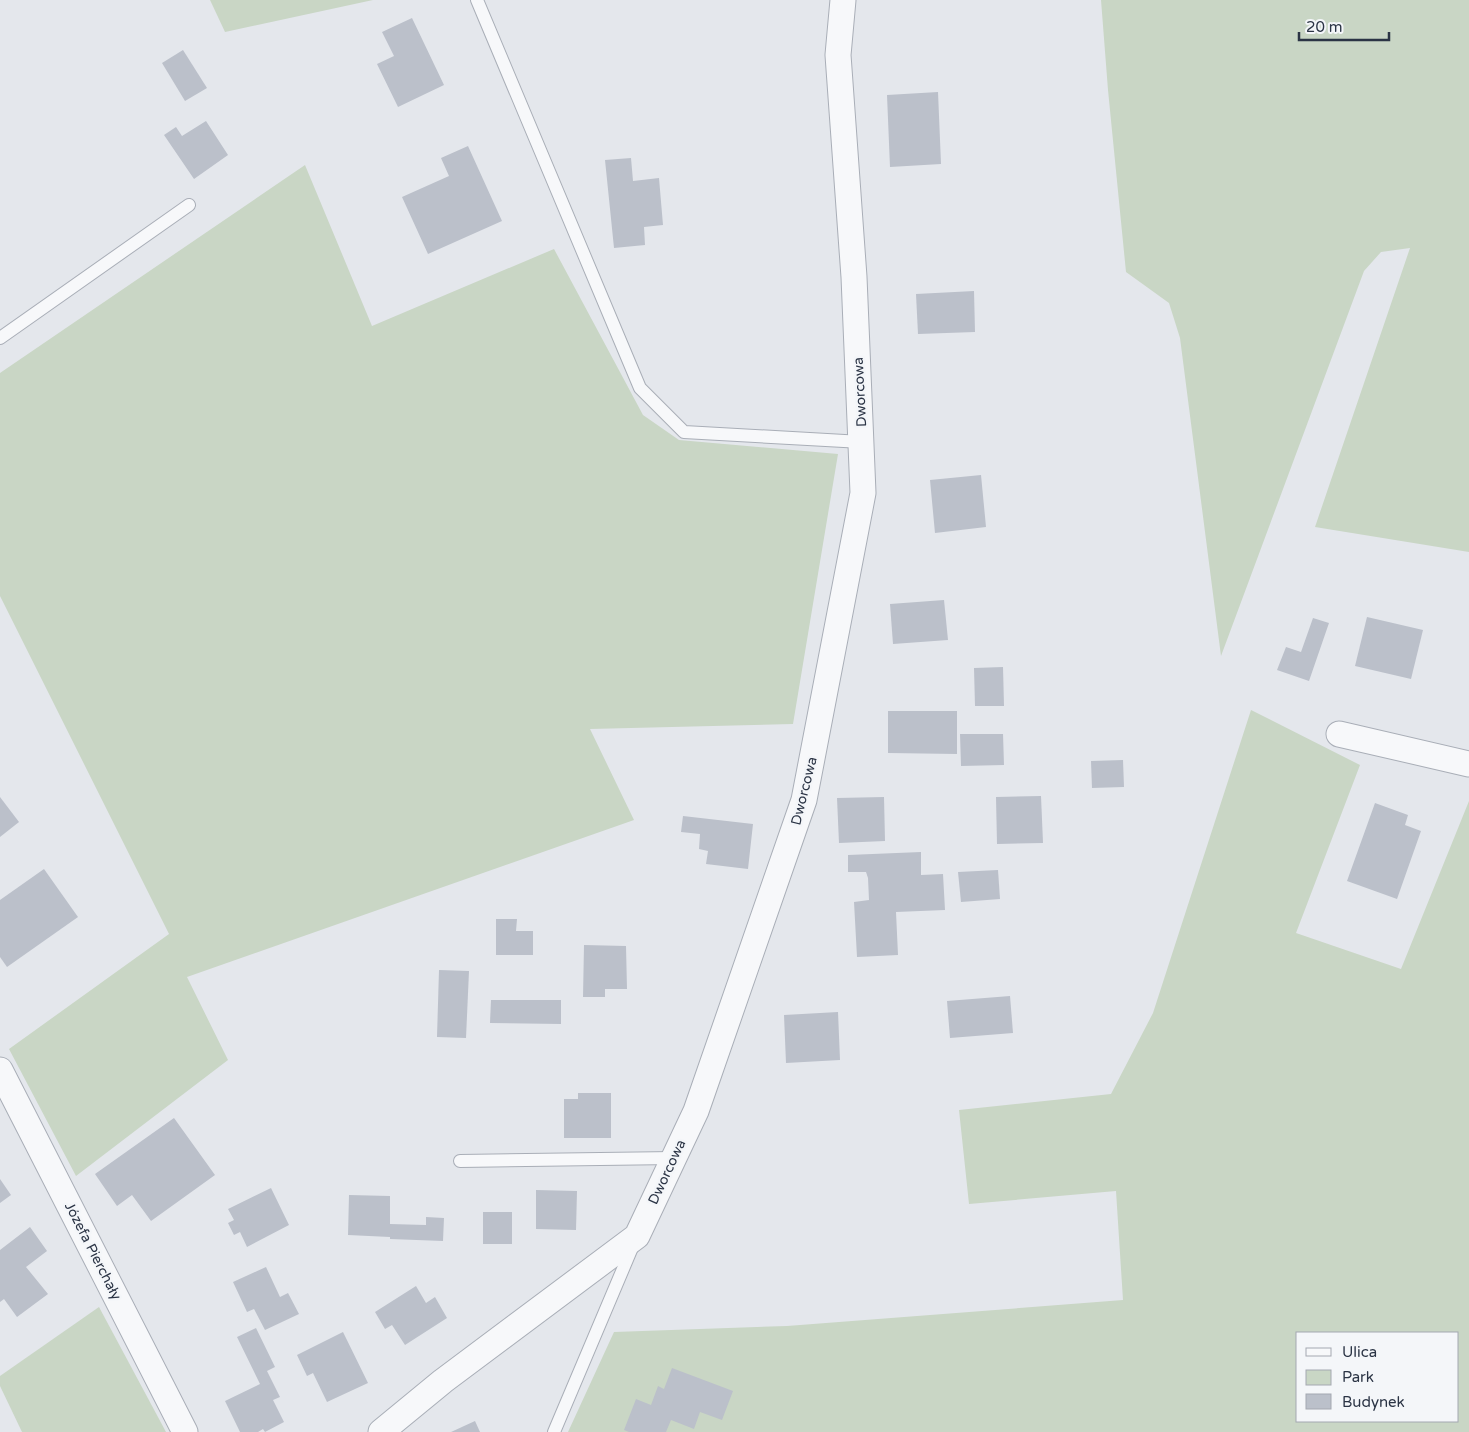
<svg xmlns="http://www.w3.org/2000/svg" width="1469" height="1432" viewBox="0 0 1469 1432" font-family="'Varela Round',sans-serif">
<rect width="100%" height="100%" fill="#e4e7ec"/>
<g fill="#c9d6c5" fill-rule="evenodd">
<polygon points="210,0 373,0 225,32"/>
<polygon points="1101,0 1469,0 1469,552 1315,527 1410,248 1381,252 1364,271 1221,656 1180,338 1169,303 1126,272 1108,90"/>
<polygon points="305,165 372,326 554,249 643,415 679,440 838,454 793,724 590,729 634,820 187,977 228,1060 76,1176 9,1049 169,934 0,596 0,373"/>
<path d="M1251,710L1360,765L1296,933L1401,969L1469,801V1432H568L614,1332L787,1326L1123,1300L1116,1191L969,1204L959,1110L1111,1094L1153,1013ZM1298,1333H1458V1421H1298Z"/>
<polygon points="99,1307 166,1432 22,1432 0,1386 0,1376"/>
</g>
<g fill="#bbc0ca">
<polygon points="412,18 444,85 398,107 377,64 394,56 382,32"/>
<polygon points="183,50 207,88 185,101 162,63"/>
<polygon points="938,92 941,164 890,167 887,95"/>
<polygon points="206,121 228,155 194,179 164,135 176,127 182,136"/>
<polygon points="468,146 502,221 428,254 402,197 449,176 441,158"/>
<polygon points="631,158 633,181 659,178 663,225 644,227 645,245 614,248 605,160"/>
<polygon points="974,291 975,332 918,334 916,294"/>
<polygon points="981,475 986,527 935,533 930,480"/>
<polygon points="944,600 948,640 893,644 890,604"/>
<polygon points="1367,617 1423,630 1411,679 1355,666"/>
<polygon points="1313,618 1329,623 1309,681 1277,670 1286,647 1301,652"/>
<polygon points="1003,667 1004,706 975,706 974,668"/>
<polygon points="888,711 957,711 957,754 888,753"/>
<polygon points="960,734 1003,734 1004,765 961,766"/>
<polygon points="1123,760 1124,787 1092,788 1091,761"/>
<polygon points="1041,796 1043,843 997,844 996,797"/>
<polygon points="0,797 19,822 0,837"/>
<polygon points="884,797 885,841 839,843 837,798"/>
<polygon points="1375,803 1408,815 1405,825 1421,831 1397,899 1347,881"/>
<polygon points="683,816 753,824 748,869 706,864 708,851 699,849 700,834 681,832"/>
<polygon points="921,852 921,875 943,874 945,910 896,912 898,955 857,957 854,902 869,900 868,878 866,872 848,872 848,855"/>
<polygon points="44,869 78,917 7,967 0,957 0,900"/>
<polygon points="998,870 1000,899 961,902 958,872"/>
<polygon points="496,919 517,919 516,931 533,931 533,955 496,955"/>
<polygon points="584,945 626,946 627,989 605,989 605,997 583,997"/>
<polygon points="439,970 469,971 466,1038 437,1037"/>
<polygon points="1010,996 1013,1033 950,1038 947,1001"/>
<polygon points="491,1000 561,1000 561,1024 490,1023"/>
<polygon points="838,1012 840,1060 786,1063 784,1015"/>
<polygon points="578,1093 611,1093 611,1138 564,1138 564,1099 578,1099"/>
<polygon points="174,1118 215,1175 151,1221 132,1195 117,1206 95,1174"/>
<polygon points="0,1179 11,1195 0,1203"/>
<polygon points="271,1188 289,1225 247,1247 240,1232 234,1235 228,1223 234,1220 228,1209"/>
<polygon points="536,1190 577,1191 576,1230 536,1229"/>
<polygon points="349,1195 390,1196 390,1224 426,1225 426,1217 444,1218 443,1241 390,1239 390,1237 348,1235"/>
<rect x="483" y="1212" width="29" height="32"/>
<polygon points="30,1227 47,1251 26,1267 48,1294 17,1317 4,1299 0,1302 0,1250"/>
<polygon points="266,1267 280,1297 288,1293 299,1314 265,1330 254,1309 247,1312 233,1282"/>
<polygon points="416,1286 426,1303 435,1297 447,1318 405,1345 392,1325 385,1329 375,1312"/>
<polygon points="256,1328 275,1367 267,1371 280,1397 273,1400 284,1422 265,1432 263,1429 258,1432 240,1432 225,1401 260,1384 237,1337"/>
<polygon points="343,1332 368,1383 327,1402 313,1373 307,1376 297,1355"/>
<polygon points="672,1368 733,1391 722,1420 700,1412 694,1429 671,1420 666,1432 629,1432 624,1430 636,1399 651,1405 658,1386 664,1389"/>
<polygon points="475,1421 480,1432 451,1432"/>
</g>
<g fill="none" stroke-linecap="round" stroke-linejoin="round">
<g stroke="#a9aeb7" stroke-width="14">
<g id="service">
<polyline points="477,0 640,388 684,432 862,442"/>
<polyline points="0,338 189,205"/>
<polyline points="460,1161 674,1158"/>
<polyline points="554,1432 634,1243"/>
</g>
</g>
<g stroke="#a9aeb7" stroke-width="27">
<g id="minor">
<polyline points="1339,734 1469,764"/>
<polyline points="0,1070 185,1432"/>
<polyline points="381,1432 443,1381 637,1236 696,1111 804,800 863,493 854,277 838,55 843,0"/>
</g>
</g>
<use href="#service" stroke="#f7f8fa" stroke-width="12"/>
<use href="#minor" stroke="#f7f8fa" stroke-width="25"/>
</g>
<g text-anchor="middle" dominant-baseline="central" stroke-width="5" stroke-linejoin="round" paint-order="stroke">
<g font-size="14" fill="#2b3445" stroke="#f4f6f9">
<text transform="translate(860 392) rotate(-93)">Dworcowa</text>
<text transform="translate(804 791) rotate(-76)">Dworcowa</text>
<text transform="translate(667 1172) rotate(-65)">Dworcowa</text>
<text transform="translate(93 1251) rotate(63)">Józefa Pierchały</text>
</g>
</g>
<rect x="1296" y="1332" width="162" height="90" fill="#f4f6f9" stroke="#a4a8b1"/>
<rect x="1306" y="1348" width="25" height="8" fill="#f7f8fa" stroke="#a4a8b1"/>
<text x="1342" y="1357" font-size="15" fill="#2b3445">Ulica</text>
<rect x="1306" y="1370" width="25" height="15" fill="#c9d6c5" stroke="#a4a8b1"/>
<text x="1342" y="1382" font-size="15" fill="#2b3445">Park</text>
<rect x="1306" y="1394" width="25" height="15" fill="#bbc0ca" stroke="#a4a8b1"/>
<text x="1342" y="1407" font-size="15" fill="#2b3445">Budynek</text>
<path d="M1299 32v8h90v-8" fill="none" stroke="#2b3445" stroke-width="2.5"/>
<text x="1306" y="32" font-size="15" fill="#2b3445" stroke="#f4f6f9" stroke-width="4" paint-order="stroke">20 m</text>
</svg>
